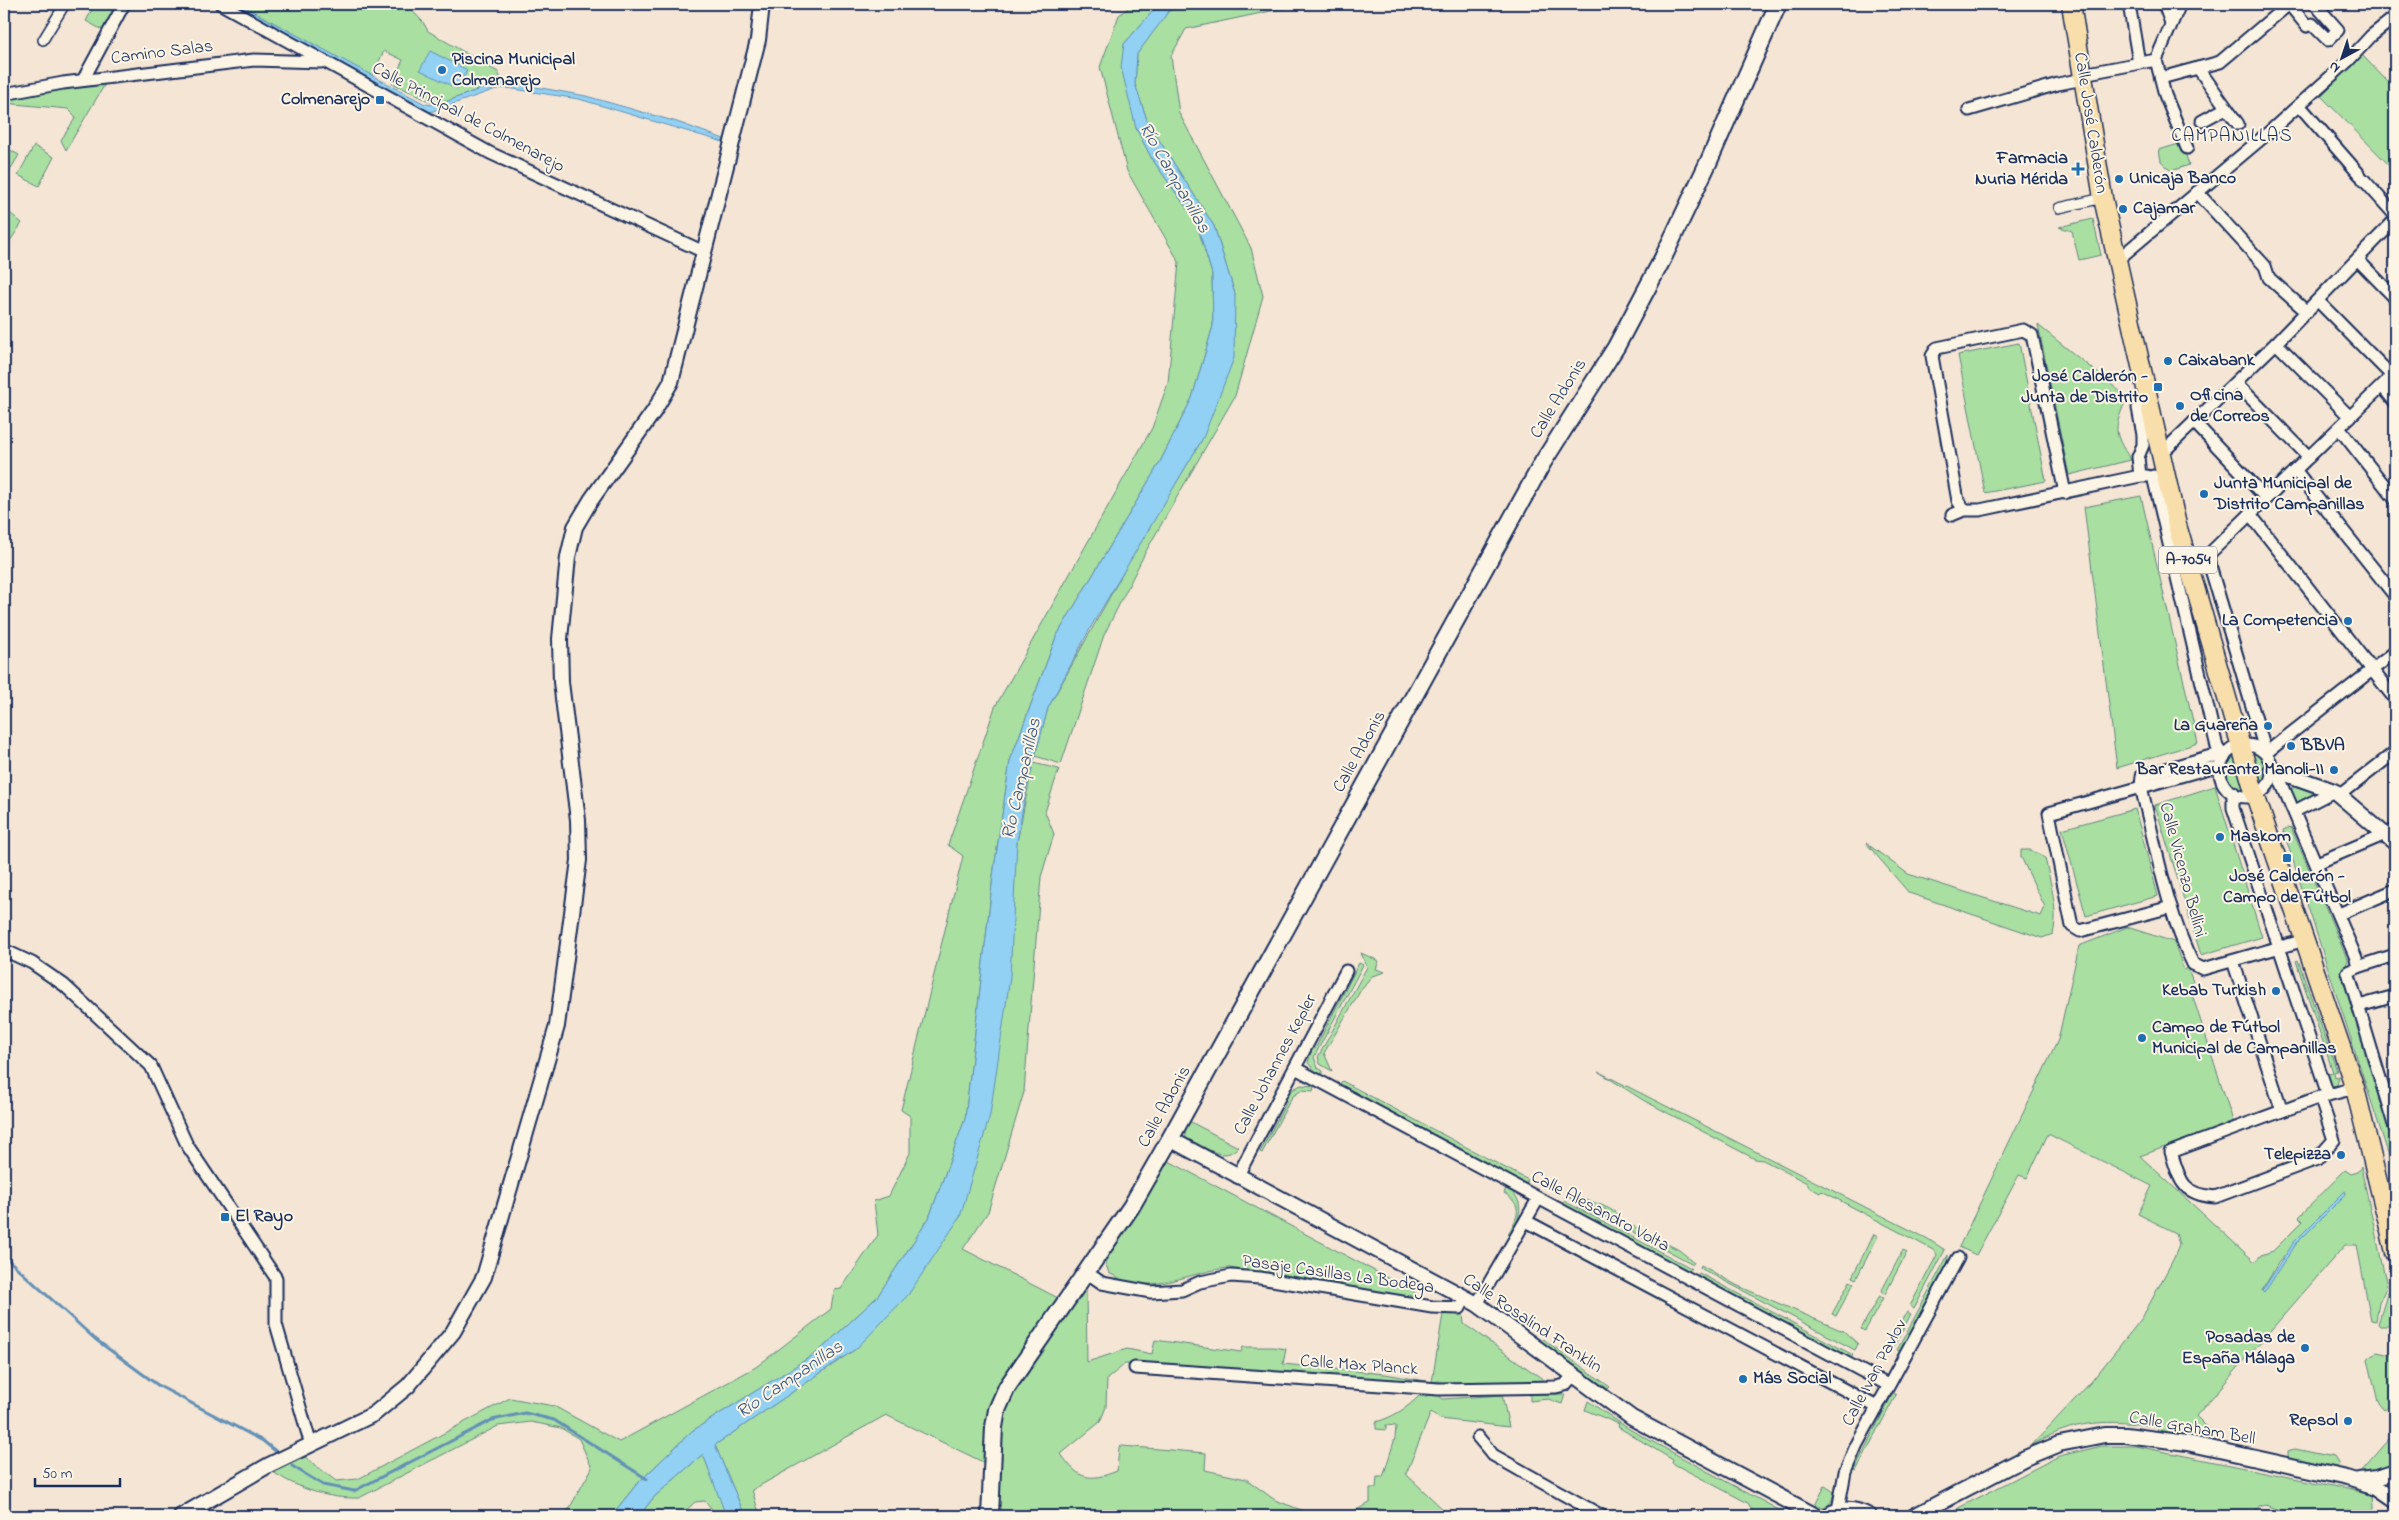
<svg xmlns="http://www.w3.org/2000/svg" width="2399" height="1520" viewBox="0 0 2399 1520" font-family="'Indie Flower',sans-serif">
<rect width="100%" height="100%" fill="#f5e5d4"/>
<filter id="ink" filterUnits="userSpaceOnUse"><feTurbulence type="fractalNoise" baseFrequency=".02" numOctaves="2"/><feDisplacementMap in="SourceGraphic" scale="10" xChannelSelector="R" yChannelSelector="G"/><feConvolveMatrix kernelMatrix="1 2 1 2 8 2 1 2 1" color-interpolation-filters="sRGB"/></filter>
<g filter="url(#ink)">
<g fill="#a9dfa1" stroke="#628780" fill-rule="evenodd">
<polygon points="95,4 107,4 118,9 106,32 86,21"/>
<polygon points="247,4 406,4 423,22 428,31 498,72 502,81 437,105 392,83 403,60 384,51 372,76 245,7"/>
<path d="M1133,4H1159L1124,44L1136,128L1152,159L1196,221L1212,274L1213,326L1192,398L1160,462L1056,637L1010,761L993,876L965,1119L929,1218L877,1297L818,1352L692,1431L636,1485L611,1516H565L592,1468L579,1439L561,1428L531,1422L498,1426L359,1498C328,1499 299,1489 273,1472L305,1457L336,1481L358,1479L510,1398L554,1406L619,1442L756,1367L831,1309L834,1290L841,1289L878,1235L874,1201L889,1196L910,1153V1116L901,1110L963,856L948,845L995,707L1152,428L1168,383L1179,262L1127,171L1100,67L1119,15Z"/>
<polygon points="1186,4 1304,4 1186,29 1171,56 1179,113 1251,248 1263,296 1235,396 1146,551 1104,635 1061,764 1035,756 1048,708 1134,553 1203,438 1235,294 1214,226 1148,123 1135,84 1137,54 1169,10"/>
<polygon points="2362,55 2387,81 2395,74 2395,171 2321,96"/>
<polygon points="105,84 66,150 61,140 76,117 68,109 4,103 4,97"/>
<polygon points="2182,143 2189,165 2171,171 2161,161 2159,150"/>
<polygon points="34,146 54,157 39,186 18,175"/>
<polygon points="4,147 19,155 10,170 4,166"/>
<polygon points="4,208 22,223 4,250"/>
<polygon points="2093,219 2101,255 2079,260 2072,231 2059,227"/>
<path d="M2038,325L2127,397C2114,429 2112,431 2131,460L2069,475Z"/>
<polygon points="2019,343 2046,481 1985,493 1958,355"/>
<polygon points="2141,496 2198,743 2117,768 2084,507"/>
<path d="M2254,751C2264,757 2267,763 2267,775L2259,783L2249,753Z"/>
<path d="M2234,756L2245,791C2227,790 2217,766 2234,756Z"/>
<polygon points="1033,763 1059,769 1045,812 1054,834 1041,877 1024,1092 988,1212 963,1249 1058,1298 994,1399 985,1463 886,1415 752,1490 760,1516 745,1516 715,1445 857,1348 960,1217 1017,842"/>
<polygon points="2296,782 2308,785 2321,794 2298,804 2291,790"/>
<polygon points="2215,786 2262,937 2201,955 2155,805"/>
<polygon points="2135,809 2158,896 2086,916 2062,829"/>
<polygon points="2291,827 2348,961 2343,969 2343,976 2391,1126 2395,1158 2390,1159 2283,830"/>
<path d="M1866,843L1908,874L2041,916L2045,907L2021,857V850H2031L2045,858C2050,882 2059,910 2053,934L2042,938L1909,893Z"/>
<path d="M2127,927L2174,942L2184,970L2188,968L2193,982L2189,985L2233,1121L2227,1123V1125L2140,1156L2255,1262L2261,1255L2273,1251L2303,1221L2299,1217L2345,1170L2351,1174L2357,1172L2361,1167L2387,1286L2379,1303L2376,1321L2371,1320L2357,1245H2345L2196,1416L2210,1430L2208,1439L2240,1449L2157,1432L2158,1427C2109,1419 2074,1419 2031,1446L2091,1382L2142,1318L2174,1258L2179,1245L2176,1233L2138,1214L2152,1186L2048,1134L2027,1178L2019,1175L1976,1255L1959,1247L2058,1040L2079,946ZM2345,1191L2346,1194L2296,1244L2262,1291L2278,1263Z"/>
<polygon points="1361,953 1379,961 1376,969 1385,972 1372,976 1362,988 1324,1053 1332,1071 1320,1064 1318,1057 1367,967"/>
<polygon points="2298,960 2337,1071 2334,1072 2335,1077 2339,1076 2337,1085 2332,1086 2325,1074 2333,1072 2296,961"/>
<polygon points="1359,963 1363,965 1314,1057 1318,1068 1323,1071 1320,1076 1308,1063 1312,1048 1315,1049"/>
<polygon points="1599,1072 1928,1239 1945,1250 1914,1309 1910,1306 1937,1255 1935,1251 1822,1191 1820,1193 1809,1187 1807,1183 1763,1160 1755,1159 1643,1100"/>
<polygon points="1342,1081 1528,1180 1526,1184 1340,1084"/>
<polygon points="1301,1085 1314,1086 1313,1091 1302,1090 1292,1097 1262,1153 1260,1152 1287,1101 1285,1098 1290,1091"/>
<path d="M1189,1121L1238,1147C1225,1162 1208,1149 1194,1142L1192,1145C1183,1137 1184,1131 1189,1121Z"/>
<path d="M1167,1160L1416,1293L1412,1297L1229,1268C1196,1270 1161,1291 1127,1282C1121,1280 1115,1276 1109,1273L1104,1260Z"/>
<path d="M1506,1188C1527,1200 1520,1218 1511,1235L1508,1234C1518,1216 1524,1206 1504,1193Z"/>
<path d="M1566,1196C1583,1198 1608,1205 1620,1216L1615,1222L1604,1216L1606,1210L1596,1206L1593,1210Z"/>
<polygon points="1564,1201 1691,1268 1689,1271 1563,1204"/>
<polygon points="1633,1226 1679,1250 1694,1262 1693,1264 1631,1231"/>
<polygon points="1874,1234 1878,1236 1856,1279 1852,1277"/>
<polygon points="1560,1243 1672,1304 1671,1306 1558,1246"/>
<polygon points="1903,1250 1907,1252 1885,1294 1881,1292"/>
<polygon points="1948,1255 1948,1263 1901,1352 1897,1350"/>
<polygon points="1701,1265 1736,1285 1845,1332 1858,1344 1855,1350 1700,1268"/>
<polygon points="1699,1273 1853,1355 1851,1358 1697,1276"/>
<polygon points="1850,1281 1854,1283 1836,1316 1832,1314"/>
<path d="M1082,1288H1086L1087,1362L1127,1349L1152,1354L1155,1340L1241,1352L1243,1347H1273L1286,1349L1283,1364L1385,1374L1432,1382L1443,1314H1463L1464,1324L1547,1382L1444,1385L1439,1381L1433,1382L1432,1385L1125,1364L1107,1379L1106,1407L1100,1422L1061,1454C1079,1480 1089,1482 1117,1471L1119,1447L1122,1446L1206,1453L1205,1470L1246,1479L1275,1500L1317,1516L1350,1513L1370,1503V1488H1376L1377,1477H1383L1395,1438L1396,1426L1386,1425V1430L1376,1429V1422C1393,1417 1406,1409 1419,1396L1426,1397L1428,1393L1437,1394L1443,1399L1502,1395L1509,1427L1440,1419L1431,1412L1406,1474L1450,1516H994L1001,1413L1013,1388Z"/>
<polygon points="2388,1291 2395,1324 2390,1326 2380,1326 2378,1324"/>
<polygon points="1879,1296 1883,1298 1865,1331 1861,1329"/>
<polygon points="1907,1312 1911,1314 1893,1348 1889,1345"/>
<polygon points="1543,1339 1610,1387 1608,1389 1541,1342"/>
<path d="M2377,1352L2395,1356C2395,1372 2399,1404 2385,1410L2378,1402L2368,1359L2371,1355Z"/>
<polygon points="1893,1393 1896,1395 1856,1471 1854,1470"/>
<polygon points="1530,1394 1565,1394 1562,1404 1548,1399 1530,1401"/>
<polygon points="1588,1401 1629,1429 1790,1516 1755,1516 1748,1503 1672,1463 1673,1460 1618,1427 1619,1424 1585,1410"/>
<polygon points="2395,1433 2395,1461 2380,1471 2360,1473"/>
<polygon points="2102,1446 2136,1446 2372,1494 2374,1516 2296,1516 2266,1505 2259,1507 2253,1516 1943,1516 2059,1456"/>
<polygon points="2295,1449 2334,1457 2339,1465 2335,1470 2289,1460 2289,1451"/>
<polygon points="703,1454 727,1516 718,1516 705,1501 695,1502 680,1516 639,1516 654,1497"/>
<polygon points="1825,1486 1834,1492 1832,1500 1827,1507 1814,1507"/>
</g>
<g fill="#92d1f3" stroke="#6290b7">
<polygon points="228,4 239,4 425,104 437,105 502,81 586,96 677,122 724,139 723,142 579,99 507,88 496,89 430,112"/>
<polygon points="1159,4 1186,4 1169,11 1137,54 1135,84 1148,123 1214,226 1235,294 1234,358 1203,438 1092,625 1048,708 1026,790 1017,842 1010,977 990,1115 960,1217 908,1295 857,1348 715,1445 745,1516 726,1516 703,1454 654,1497 639,1516 611,1516 636,1485 692,1431 818,1352 877,1297 929,1218 965,1119 993,876 1010,761 1056,637 1160,462 1192,398 1213,326 1212,274 1196,221 1152,159 1136,128 1121,67 1124,44"/>
<polygon points="430,51 467,70 458,89 420,70"/>
<polygon points="2345,1191 2346,1194 2296,1244 2264,1293 2262,1291 2294,1242"/>
</g>
<g fill="none" stroke-linecap="round" stroke-linejoin="round">
<g stroke="#6290b7" stroke-width="3">
<polyline points="4,1256 95,1339 159,1386 263,1441 278,1453"/>
<polyline points="292,1466 323,1485 354,1491 492,1420 525,1413 554,1420 647,1479"/>
</g>
<g stroke="#1b2f5e" stroke-width="12">
<g id="pedestrian">
<polyline points="43,40 65,4"/>
<polyline points="2059,208 2103,198"/>
</g>
</g>
<g stroke="#1b2f5e" stroke-width="15">
<g id="minor">
<polyline points="221,4 490,153 704,252"/>
<polyline points="2129,4 2139,63"/>
<polyline points="2164,4 2171,23"/>
<polyline points="2289,4 2307,26 2312,24 2328,40 2338,30 2315,4"/>
<polyline points="2156,60 2180,4"/>
<polyline points="2198,68 2238,124"/>
<polyline points="2083,74 2156,60 2165,95 2187,148"/>
<polyline points="2161,78 2220,62 2289,4"/>
<polyline points="83,80 124,4"/>
<polyline points="4,94 63,83 254,60 321,62"/>
<polyline points="2299,105 2360,175"/>
<polyline points="1969,110 2058,84 2083,79"/>
<polyline points="2202,121 2226,108"/>
<polyline points="2363,179 2395,215"/>
<polyline points="2197,192 2265,266 2269,278 2307,312"/>
<polyline points="2358,260 2395,298"/>
<polyline points="2116,261 2268,133 2348,61 2371,36 2395,17"/>
<polyline points="2318,301 2392,376"/>
<polyline points="2276,343 2350,417"/>
<polyline points="2236,383 2309,457"/>
<polyline points="2382,386 2395,402"/>
<polyline points="2145,391 2138,408 2143,435 2143,445 2138,457 2140,476 2147,476"/>
<polyline points="2194,422 2266,498"/>
<polyline points="2339,428 2395,499"/>
<polyline points="2160,455 2276,343 2395,220"/>
<polyline points="2295,470 2395,596"/>
<polyline points="2153,476 2217,747 2224,758"/>
<polyline points="1964,510 1958,501 1932,356 1937,348 2023,330 2032,335 2065,493"/>
<polyline points="2250,514 2395,699"/>
<polyline points="1952,515 1964,510 1980,510 2140,476"/>
<circle cx="2246" cy="771" r="26"/>
<polyline points="2266,753 2207,556 2395,373"/>
<polyline points="2266,753 2395,652"/>
<path d="M2224,758L2211,756L2142,776L2141,787C2156,846 2166,910 2193,964L2203,969L2305,940"/>
<polyline points="2281,771 2281,782 2356,958 2358,967 2348,972 2395,1128"/>
<polyline points="2233,792 2233,808 2328,1095"/>
<polyline points="2340,795 2395,752"/>
<polyline points="2295,811 2334,791"/>
<polyline points="2317,863 2395,830"/>
<polyline points="2171,907 2080,931 2072,926 2049,813 2209,768 2221,768"/>
<polyline points="2339,914 2395,890"/>
<polyline points="4,950 32,963 64,985 151,1066 187,1145 276,1278 276,1324 311,1445"/>
<polyline points="2233,961 2282,1111"/>
<polyline points="2358,967 2395,955"/>
<polyline points="2359,1006 2395,996"/>
<polyline points="1295,1068 1888,1385"/>
<path d="M2320,1097L2334,1140L2317,1159L2215,1197C2181,1194 2180,1180 2171,1152L2320,1097L2355,1088"/>
<polyline points="1237,1177 1346,971"/>
<polyline points="1526,1221 1877,1407"/>
<polyline points="1086,1272 1102,1283 1151,1292 1182,1290 1200,1282 1231,1276 1260,1278 1432,1307 1460,1308 1465,1298"/>
<polyline points="1477,1304 1538,1199"/>
<polyline points="1135,1368 1439,1389 1556,1387 1565,1385 1574,1374"/>
<polyline points="1478,1437 1493,1455 1602,1516"/>
<polyline points="1838,1510 1845,1472 1856,1446 1958,1258"/>
</g>
</g>
<g stroke="#1b2f5e" stroke-width="18">
<g id="tertiary">
<polyline points="2272,769 2334,791 2395,843"/>
<polyline points="1170,1139 1477,1304 1632,1418 1816,1516"/>
<polyline points="2360,1480 2377,1478 2395,1472"/>
<polyline points="181,1516 269,1465 374,1414 408,1386 453,1332 484,1277 557,1026 579,860 578,820 561,682 560,639 568,557 575,527 591,500 654,411 671,382 758,40 762,4"/>
<path d="M1827,1516C1839,1507 1856,1508 1869,1516"/>
<polyline points="1914,1516 2025,1458 2059,1444 2105,1435 2126,1435 2187,1443 2347,1478 2376,1487 2395,1500"/>
</g>
</g>
<g stroke="#1b2f5e" stroke-width="20">
<polyline id="secondary" points="990,1516 994,1427 997,1410 1007,1387 1131,1207 1170,1139 1543,462 1616,347 1663,258 1709,161 1778,4"/>
</g>
<g stroke="#1b2f5e" stroke-width="21">
<polyline id="primary" points="2071,4 2103,198 2177,525 2255,795 2355,1088 2395,1252"/>
</g>
<use href="#pedestrian" stroke="#fcf5e5" stroke-width="9"/>
<use href="#minor" stroke="#fcf5e5" stroke-width="11"/>
<use href="#tertiary" stroke="#fcf5e5" stroke-width="14"/>
<use href="#secondary" stroke="#fcf5e5" stroke-width="16"/>
<use href="#primary" stroke="#f8deab" stroke-width="18"/>
</g>
</g>
<g fill="#1f6fb2" stroke="#fcf5e5" stroke-width="2">
<circle cx="442" cy="70" r="5"/>
<rect x="375" y="95" width="10" height="10" rx="2.5"/>
<path d="M2075.5 161.5h5v5h5v5h-5v5h-5v-5h-5v-5h5z"/>
<circle cx="2119" cy="179" r="5"/>
<circle cx="2123" cy="209" r="5"/>
<circle cx="2168" cy="361" r="5"/>
<rect x="2153" y="382" width="10" height="10" rx="2.5"/>
<circle cx="2180" cy="406" r="5"/>
<circle cx="2204" cy="494" r="5"/>
<circle cx="2348" cy="621" r="5"/>
<circle cx="2268" cy="726" r="5"/>
<circle cx="2291" cy="746" r="5"/>
<circle cx="2334" cy="770" r="5"/>
<circle cx="2220" cy="837" r="5"/>
<rect x="2282" y="853" width="10" height="10" rx="2.5"/>
<circle cx="2276" cy="991" r="5"/>
<circle cx="2142" cy="1038" r="5"/>
<circle cx="2341" cy="1155" r="5"/>
<rect x="220" y="1212" width="10" height="10" rx="2.5"/>
<circle cx="2305" cy="1348" r="5"/>
<circle cx="1743" cy="1379" r="5"/>
<circle cx="2348" cy="1421" r="5"/>
</g>
<g text-anchor="middle" dominant-baseline="central" stroke-width="4" stroke-linejoin="round" paint-order="stroke">
<rect fill="#fcf5e5" stroke="#5e6a86" stroke-width="1" x="2159" y="546.5" width="58" height="27" rx="4"/>
<g font-size="16" font-weight="bold" fill="#1b2f5e">
<text x="2188" y="560">A-7054</text>
</g>
<g font-size="18" fill="#1b2f5e" stroke="#fcf5e5">
<text transform="translate(162 53) rotate(-7)">Camino Salas</text>
<text transform="translate(468 118) rotate(28)">Calle Principal de Colmenarejo</text>
<text transform="translate(2090 123) rotate(81)">Calle José Calderón</text>
<text transform="translate(1559 399) rotate(-58)">Calle Adonis</text>
<text transform="translate(1360 752) rotate(-61)">Calle Adonis</text>
<text transform="translate(2182 870) rotate(75)">Calle Vicenzo Bellini</text>
<text transform="translate(1276 1065) rotate(-62)">Calle Johannes Kepler</text>
<text transform="translate(1165 1107) rotate(-61)">Calle Adonis</text>
<text transform="translate(1600 1212) rotate(28)">Calle Alesandro Volta</text>
<text transform="translate(1338 1275) rotate(8)">Pasaje Casillas La Bodega</text>
<text transform="translate(1532 1324) rotate(34)">Calle Rosalind Franklin</text>
<text transform="translate(1359 1366) rotate(4)">Calle Max Planck</text>
<text transform="translate(1875 1373) rotate(-62)">Calle Ivan Pavlov</text>
<text transform="translate(2192 1429) rotate(10)">Calle Graham Bell</text>
</g>
<g font-size="18" font-weight="bold" fill="#1b2f5e" stroke="#fcf5e5" text-anchor="start">
<text x="452" y="60">Piscina Municipal<tspan x="452" dy="21">Colmenarejo</tspan></text>
<text x="370" y="100" text-anchor="end">Colmenarejo</text>
<text x="2068" y="159" text-anchor="end">Farmacia<tspan x="2068" dy="21">Nuria Mérida</tspan></text>
<text x="2129" y="179">Unicaja Banco</text>
<text x="2133" y="209">Cajamar</text>
<text x="2178" y="361">Caixabank</text>
<text x="2148" y="377" text-anchor="end">José Calderón -<tspan x="2148" dy="21">Junta de Distrito</tspan></text>
<text x="2190" y="396">Oficina<tspan x="2190" dy="21">de Correos</tspan></text>
<text x="2214" y="484">Junta Municipal de<tspan x="2214" dy="21">Distrito Campanillas</tspan></text>
<text x="2338" y="621" text-anchor="end">La Competencia</text>
<text x="2258" y="726" text-anchor="end">La Guareña</text>
<text x="2301" y="746">BBVA</text>
<text x="2324" y="770" text-anchor="end">Bar Restaurante Manoli-II</text>
<text x="2230" y="837">Maskom</text>
<text x="2287" y="877" text-anchor="middle">José Calderón -<tspan x="2287" dy="21">Campo de Fútbol</tspan></text>
<text x="2266" y="991" text-anchor="end">Kebab Turkish</text>
<text x="2152" y="1028">Campo de Fútbol<tspan x="2152" dy="21">Municipal de Campanillas</tspan></text>
<text x="2331" y="1155" text-anchor="end">Telepizza</text>
<text x="235" y="1217">El Rayo</text>
<text x="2295" y="1338" text-anchor="end">Posadas de<tspan x="2295" dy="21">España Málaga</tspan></text>
<text x="1753" y="1379">Más Social</text>
<text x="2338" y="1421" text-anchor="end">Repsol</text>
</g>
<g font-size="19" letter-spacing="1" fill="#1b2f5e" stroke="#fcf5e5">
<text x="2232" y="136">CAMPANILLAS</text>
</g>
<g font-size="19" font-style="italic" fill="#395883" stroke="#fcf5e5">
<text transform="translate(1174 178) rotate(60)">Río Campanillas</text>
<text transform="translate(1022 779) rotate(-77)">Río Campanillas</text>
<text transform="translate(790 1380) rotate(-34)">Río Campanillas</text>
</g>
</g>
<rect width="2399" height="1520" fill="none" stroke="#fcf5e5" stroke-width="20"/>
<rect x="10" y="10" width="2379" height="1500" fill="none" stroke="#1b2f5e" stroke-width="2" filter="url(#ink)"/>
<g transform="translate(2342 58) rotate(220)" stroke="#fcf5e5" stroke-width="4" paint-order="stroke">
<path d="M0-4L9 19L0 12L-9 19Z" fill="#1b2f5e"/>
<text y="-8" font-size="14" font-weight="bold" text-anchor="middle" fill="#1b2f5e">N</text>
</g>
<path d="M35 1478v8h85v-8" fill="none" stroke="#1b2f5e" stroke-width="2.5"/>
<text x="42" y="1478" font-size="15" fill="#1b2f5e" stroke="#fcf5e5" stroke-width="4" paint-order="stroke">50 m</text>
</svg>
